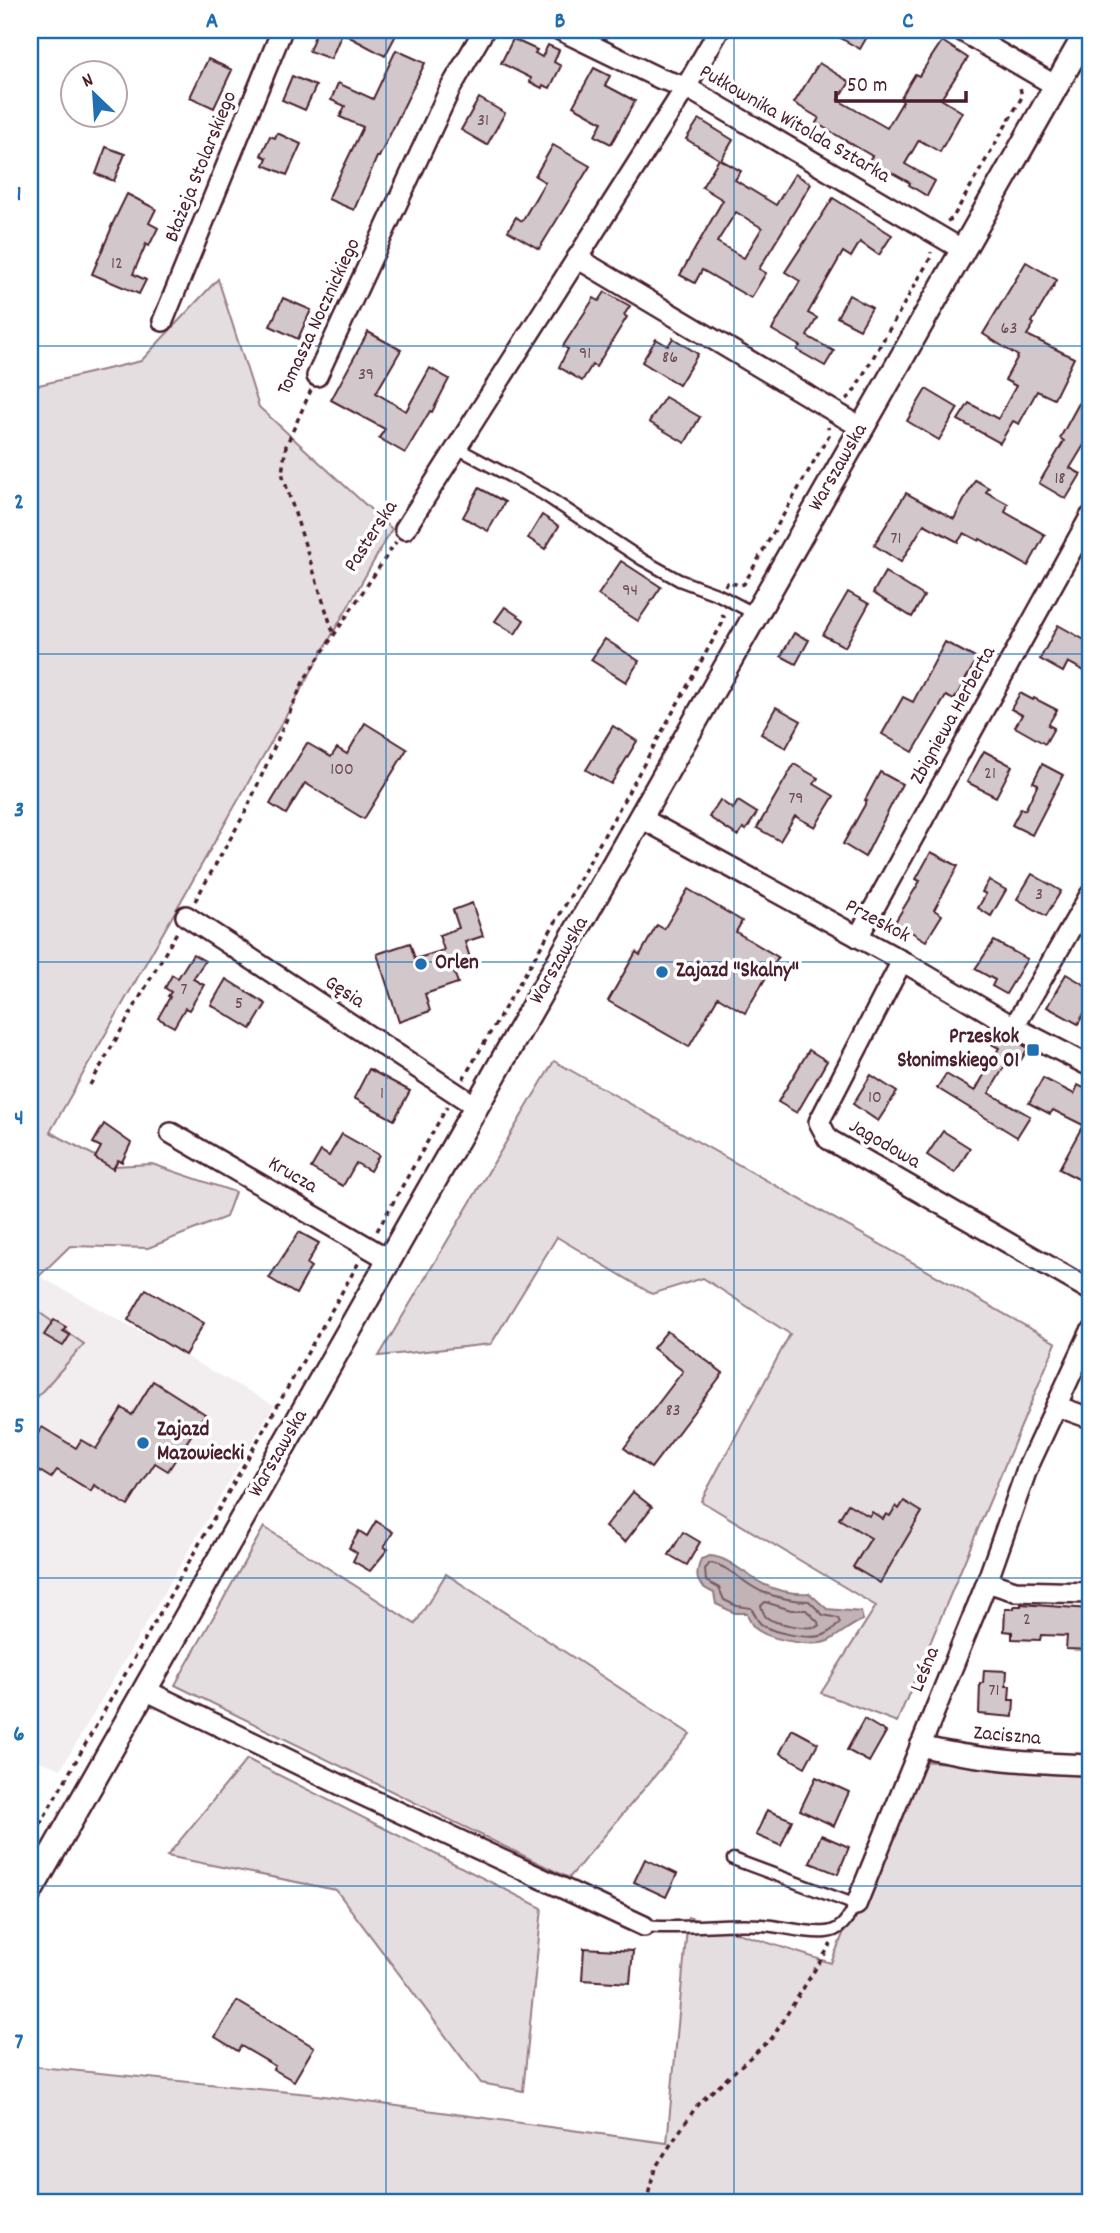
<svg xmlns="http://www.w3.org/2000/svg" width="1120" height="2233" viewBox="0 0 1120 2233" font-family="Dekko,sans-serif">
<rect width="100%" height="100%" fill="#fff"/>
<filter id="ink" filterUnits="userSpaceOnUse"><feTurbulence type="fractalNoise" baseFrequency=".0143" numOctaves="2"/><feDisplacementMap in="SourceGraphic" scale="14" xChannelSelector="R" yChannelSelector="G"/><feConvolveMatrix kernelMatrix="1 2 1 2 8 2 1 2 1" color-interpolation-filters="sRGB"/></filter>
<g filter="url(#ink)">
<polygon fill="#f2eeef" points="30,1271 274,1405 61,1769 30,1758"/>
<g fill="#e5dee0" stroke="#987e86" stroke-width="2">
<polygon points="218,279 259,407 392,529 50,1132 114,1166 152,1164 235,1192 226,1217 148,1248 70,1246 30,1285 30,387 141,361"/>
<polygon points="554,1061 1056,1343 897,1722 821,1693 876,1606 701,1501 790,1334 703,1278 652,1294 557,1237 491,1344 379,1356"/>
<polygon points="30,1306 84,1344 30,1405"/>
<polygon points="264,1527 415,1624 446,1574 690,1734 569,1878 175,1685"/>
<polygon points="247,1759 542,1908 523,2091 481,2083 336,1890 167,1856"/>
<polygon points="915,1761 1090,1770 1090,2203 30,2203 30,2066 309,2094 667,2143 688,1917 831,1963"/>
</g>
<path fill="#c1b3b6" stroke="#91787e" stroke-width="2" d="M710,1556C730,1557 747,1577 765,1585C778,1591 795,1594 809,1593L827,1609L861,1612L863,1620C850,1625 841,1634 830,1640C815,1648 773,1640 759,1631C752,1627 749,1621 747,1613H735L716,1604L714,1593C696,1585 694,1578 701,1559Z"/>
<g fill="none" stroke-linecap="round" stroke-linejoin="round">
<g stroke="#7a5a63" stroke-width="2">
<path d="M710,1563C731,1566 745,1586 765,1593C779,1598 794,1601 809,1601L823,1615L838,1618L840,1623C836,1627 831,1631 826,1634C813,1641 770,1633 760,1623C755,1618 755,1613 751,1608L737,1606L724,1600L719,1588L706,1581L705,1569Z"/>
<path d="M765,1602L791,1610H806L818,1622L819,1626C809,1630 774,1624 766,1617C764,1615 762,1609 761,1606Z"/>
</g>
</g>
<g fill="#d2c7cb" stroke="#4a1f2b" stroke-width="2" fill-rule="evenodd">
<polygon points="317,30 386,30 396,35 385,56 342,33 331,59 309,51"/>
<polygon points="826,30 871,30 860,49"/>
<polygon points="513,39 537,50 535,53 542,57 548,45 559,50 554,62 561,66 550,88 543,85 542,88 530,82 531,78 501,63"/>
<polygon points="942,41 968,58 941,99 962,112 946,141 940,152 919,140 905,164 935,181 927,196 909,185 910,183 869,160 872,156 816,123 819,118 794,103 819,63 850,82 838,100 887,128 903,101 900,99 915,74 919,76"/>
<polygon points="396,50 425,63 379,157 377,157 354,210 328,199 363,127 340,117 345,106 331,100 338,83 373,99"/>
<polygon points="208,59 232,70 214,108 190,97"/>
<polygon points="594,68 610,76 605,85 635,101 611,144 595,136 602,122 573,106"/>
<polygon points="292,76 316,86 305,110 282,100"/>
<polygon points="479,98 505,113 487,145 461,130"/>
<path d="M699,119L733,140L721,160L741,171L735,180L776,205L795,174L811,184L759,269L766,273L751,298L702,270L695,283L680,275L723,200L702,187L719,159L686,139ZM736,212L762,228L744,258L717,242Z"/>
<polygon points="277,133 301,144 287,175 264,165 267,158 261,155 270,136 275,138"/>
<polygon points="553,145 590,166 539,249 508,231 516,217 522,221 545,182 535,176"/>
<polygon points="106,147 125,154 114,181 96,174"/>
<polygon points="127,194 156,209 149,223 158,228 149,246 146,244 133,274 146,280 139,294 92,274 112,227 111,227"/>
<polygon points="833,198 892,235 879,255 860,242 851,257 843,252 808,313 817,318 807,336 834,351 825,366 797,350 800,346 772,330 800,281 785,272"/>
<polygon points="1026,262 1057,280 1032,322 1034,324 1027,335 1074,358 1054,399 1037,391 1019,424 1013,421 1000,443 958,420 969,403 998,419 1016,386 1005,380 1018,356 983,334"/>
<polygon points="605,292 630,306 624,315 627,317 596,367 592,365 582,381 559,367 568,349 563,346 594,298 599,301"/>
<polygon points="849,295 872,308 860,329 837,317"/>
<polygon points="283,298 311,310 298,339 270,326"/>
<polygon points="368,332 401,350 376,393 406,411 430,368 449,379 432,412 430,411 405,453 379,438 385,429 331,400"/>
<polygon points="673,338 698,354 679,385 642,362 656,339 668,346"/>
<polygon points="1090,383 1090,435 1070,468 1081,474 1066,499 1039,483 1064,441 1060,438"/>
<polygon points="926,389 958,408 939,440 907,421"/>
<polygon points="665,397 700,417 685,443 649,422"/>
<polygon points="975,480 989,488 986,492 1008,504 1005,512 1045,535 1028,566 980,539 979,541 964,533 958,542 924,524 901,562 874,545 906,493 954,519"/>
<polygon points="479,488 505,502 488,531 463,517"/>
<polygon points="542,515 559,526 545,549 528,538"/>
<polygon points="621,561 661,587 638,621 598,595"/>
<polygon points="885,572 924,596 912,617 873,593"/>
<polygon points="848,592 869,604 845,647 823,635"/>
<polygon points="505,607 524,620 515,634 495,621"/>
<polygon points="1058,625 1090,643 1090,674 1068,662 1063,672 1040,659"/>
<polygon points="794,633 809,640 796,664 781,656"/>
<polygon points="605,639 639,661 626,682 591,660"/>
<polygon points="945,642 977,659 954,700 946,696 913,752 882,734 903,697 913,702"/>
<polygon points="1020,693 1033,700 1034,698 1057,710 1048,725 1054,728 1045,744 1015,727 1022,715 1011,709"/>
<polygon points="776,707 801,721 786,748 761,734"/>
<polygon points="365,723 407,749 364,819 305,783 286,814 270,804 307,743 331,757 337,748 347,754"/>
<polygon points="613,726 637,741 611,784 586,770"/>
<polygon points="984,751 1012,766 996,797 967,782"/>
<polygon points="794,764 818,778 814,784 834,796 815,827 795,816 780,841 757,828"/>
<polygon points="1042,764 1063,775 1032,835 1012,825 1021,808 1025,810 1038,784 1033,782"/>
<polygon points="880,772 902,784 865,857 843,844 867,801 865,800"/>
<polygon points="720,800 733,809 738,801 757,813 746,830 743,828 738,836 709,817"/>
<polygon points="931,852 958,866 934,910 942,915 926,941 895,922 920,881 916,879"/>
<polygon points="1032,874 1061,891 1046,916 1017,899"/>
<polygon points="989,880 1006,890 991,916 978,908 986,894 982,892"/>
<polygon points="688,889 742,921 736,932 778,957 745,1013 718,997 689,1047 608,1001 636,952 640,955 657,925 664,929"/>
<polygon points="472,903 483,936 465,942 471,961 452,967 458,983 425,994 430,1011 399,1022 377,954 410,943 415,959 444,950 439,935 459,928 453,910"/>
<polygon points="994,941 1027,959 1006,994 992,986 995,980 975,969"/>
<polygon points="193,954 205,961 193,979 204,985 189,1010 185,1008 174,1027 158,1018 170,997 168,996 171,992 165,988 172,975 178,978"/>
<polygon points="1066,974 1090,988 1090,1003 1078,1024 1047,1007"/>
<polygon points="226,979 266,1004 251,1029 211,1005"/>
<polygon points="991,1027 1028,1048 1021,1060 1011,1055 989,1093 1030,1116 1017,1137 937,1088 946,1074 975,1091 999,1048 984,1040"/>
<polygon points="809,1050 827,1061 797,1113 778,1102"/>
<polygon points="369,1069 410,1091 394,1120 354,1098"/>
<polygon points="871,1075 897,1092 878,1121 853,1104"/>
<polygon points="1043,1078 1074,1094 1078,1085 1090,1091 1090,1149 1084,1161 1090,1165 1090,1185 1059,1169 1083,1125 1053,1110 1050,1114 1029,1103"/>
<polygon points="104,1124 131,1143 122,1162 118,1160 113,1169 95,1158 101,1147 93,1143"/>
<polygon points="943,1131 970,1148 955,1173 927,1155"/>
<polygon points="342,1134 379,1155 370,1171 356,1163 343,1186 311,1168 321,1151 329,1156"/>
<polygon points="299,1232 319,1243 307,1264 311,1267 296,1294 269,1278"/>
<polygon points="146,1289 204,1323 185,1355 128,1320"/>
<polygon points="54,1320 66,1327 63,1331 70,1335 63,1346 44,1335"/>
<polygon points="667,1331 723,1373 651,1468 624,1448 683,1371 653,1348"/>
<polygon points="153,1381 205,1414 168,1471 155,1463 128,1506 94,1485 91,1491 57,1470 51,1478 30,1465 30,1446 42,1427 76,1448 81,1440 96,1449 122,1408 132,1415"/>
<polygon points="633,1492 652,1507 625,1542 605,1527"/>
<polygon points="904,1501 922,1512 880,1583 853,1567 871,1538 839,1519 848,1504 869,1516 872,1512 883,1519 886,1514 890,1516 896,1506 899,1509"/>
<polygon points="376,1521 393,1532 384,1547 388,1549 370,1571 353,1561 357,1553 349,1548 359,1531 367,1536"/>
<polygon points="683,1532 700,1542 687,1565 669,1555"/>
<polygon points="1021,1604 1090,1609 1090,1650 1066,1649 1067,1636 1041,1635 1040,1640 1012,1639 1012,1632 1004,1631 1005,1609 1014,1609 1014,1606 1021,1606"/>
<polygon points="984,1670 1007,1671 1006,1686 1010,1686 1009,1700 1014,1700 1013,1717 979,1714 980,1683 983,1683"/>
<polygon points="864,1719 886,1732 869,1762 847,1750"/>
<polygon points="792,1729 818,1743 805,1767 780,1753"/>
<polygon points="816,1777 849,1792 834,1826 800,1810"/>
<polygon points="767,1810 792,1820 781,1846 756,1835"/>
<polygon points="821,1835 849,1847 838,1874 810,1863"/>
<polygon points="645,1859 677,1874 666,1897 634,1882"/>
<polygon points="584,1948 633,1951 630,1983 582,1980"/>
<polygon points="237,2001 314,2047 294,2081 273,2069 275,2066 241,2046 238,2051 215,2037"/>
</g>
<g fill="none" stroke-linecap="round" stroke-linejoin="round">
<g stroke="#4a1f2b" stroke-width="15">
<g id="service">
<polyline points="457,448 543,494 643,560 679,580 719,595 755,614"/>
<path d="M644,1926C683,1930 722,1922 762,1925C782,1926 805,1934 826,1932C842,1931 848,1917 856,1905L733,1859"/>
</g>
</g>
<g stroke="#4a1f2b" stroke-width="24">
<g id="minor">
<polyline points="560,30 661,79 686,87 963,250"/>
<polyline points="960,30 1056,86"/>
<polyline points="577,258 862,428"/>
<polyline points="163,321 282,30"/>
<polyline points="317,376 450,89 484,30"/>
<polyline points="405,529 686,87 719,30"/>
<polyline points="641,818 902,961 1014,1027 1090,1066"/>
<polyline points="186,916 477,1107"/>
<polyline points="858,937 1090,517"/>
<polyline points="902,961 819,1122 828,1139 1090,1290"/>
<polyline points="1014,1027 1090,895"/>
<polyline points="171,1133 390,1260"/>
<polyline points="1056,1406 1090,1418"/>
<polyline points="987,1582 1015,1591 1090,1593"/>
<polyline points="145,1690 347,1788 644,1926"/>
<path d="M920,1746C976,1760 1032,1763 1090,1765"/>
<polyline points="856,1905 987,1582 1027,1469 1090,1333"/>
</g>
</g>
<g stroke="#4a1f2b" stroke-width="28">
<polyline id="tertiary" points="30,1892 1088,30"/>
</g>
<g stroke="#4a1f2b" stroke-width="3.5" stroke-dasharray="5 5" stroke-linecap="butt">
<polyline points="947,221 952,219 1022,97 1020,87"/>
<polyline points="311,390 286,446 282,473 334,635"/>
<polyline points="846,399 851,396 931,257 931,252"/>
<polyline points="725,586 728,581 738,585 744,584 829,435 828,427"/>
<polyline points="195,901 246,811 304,680 396,542"/>
<polyline points="463,1079 562,911 723,622 724,617 719,612"/>
<polyline points="90,1085 177,932"/>
<polyline points="377,1231 447,1107"/>
<polyline points="30,1842 359,1262"/>
<polyline points="646,2203 655,2168 698,2104 772,2038 831,1944"/>
</g>
<use href="#service" stroke="#fff" stroke-width="10"/>
<use href="#minor" stroke="#fff" stroke-width="19"/>
<use href="#tertiary" stroke="#fff" stroke-width="23"/>
</g>
</g>
<path fill="none" stroke="#1f6fb2" stroke-width="2" stroke-opacity="0.55" d="M386,30V2203M734,30V2203M30,346H1090M30,654H1090M30,962H1090M30,1270H1090M30,1578H1090M30,1886H1090"/>
<g fill="#1f6fb2" stroke="#fff" stroke-width="2.5">
<circle cx="421" cy="964" r="7"/>
<circle cx="662" cy="972" r="7"/>
<rect x="1026" y="1043" width="14" height="14" rx="3.5"/>
<circle cx="143" cy="1443" r="7"/>
</g>
<g text-anchor="middle" dominant-baseline="central" stroke-width="7" stroke-linejoin="round" paint-order="stroke">
<g font-size="18" fill="#6c4953">
<text x="483" y="121">31</text>
<text x="117" y="264">12</text>
<text x="1009" y="329">63</text>
<text x="585" y="354">91</text>
<text x="670" y="358">86</text>
<text x="366" y="375">39</text>
<text x="1060" y="479">18</text>
<text x="896" y="539">71</text>
<text x="630" y="591">94</text>
<text x="342" y="770">100</text>
<text x="990" y="774">21</text>
<text x="796" y="799">79</text>
<text x="1039" y="895">3</text>
<text x="184" y="990">7</text>
<text x="239" y="1004">5</text>
<text x="382" y="1094">1</text>
<text x="875" y="1098">10</text>
<text x="673" y="1411">83</text>
<text x="1027" y="1620">2</text>
<text x="994" y="1691">71</text>
</g>
<g font-size="21" fill="#4a1f2b" stroke="#fff">
<text transform="translate(794 125) rotate(30)">Pułkownika Witolda Sztarka</text>
<text transform="translate(202 167) rotate(-68)">Błażeja Stolarskiego</text>
<text transform="translate(320 317) rotate(-65)">Tomasza Nocznickiego</text>
<text transform="translate(839 468) rotate(-60)">Warszawska</text>
<text transform="translate(372 537) rotate(-57)">Pasterska</text>
<text transform="translate(954 716) rotate(-61)">Zbigniewa Herberta</text>
<text transform="translate(877 922) rotate(28)">Przeskok</text>
<text transform="translate(560 961) rotate(-60)">Warszawska</text>
<text transform="translate(344 993) rotate(33)">Gęsia</text>
<text transform="translate(884 1145) rotate(30)">Jagodowa</text>
<text transform="translate(292 1176) rotate(30)">Krucza</text>
<text transform="translate(279 1454) rotate(-60)">Warszawska</text>
<text transform="translate(926 1670) rotate(-68)">Leśna</text>
<text transform="translate(1007 1737) rotate(5)">Zaciszna</text>
</g>
<g font-size="21" font-weight="bold" fill="#4a1f2b" stroke="#fff" text-anchor="start">
<text x="435" y="964">Orlen</text>
<text x="676" y="972">Zajazd "Skalny"</text>
<text x="1019" y="1038" text-anchor="end">Przeskok<tspan x="1019" dy="24">Słonimskiego 01</tspan></text>
<text x="157" y="1431">Zajazd<tspan x="157" dy="24">Mazowiecki</tspan></text>
</g>
</g>
<rect width="1120" height="2233" fill="none" stroke="#fff" stroke-width="77"/>
<g transform="translate(94 94) rotate(335)"><circle r="33" fill="#ffffff" stroke="#b7a5aa" stroke-width="2"/>
<path d="M0-5L12 26L0 18L-12 26Z" fill="#1f6fb2"/>
<text y="-10" font-size="19" font-weight="bold" text-anchor="middle" fill="#4a1f2b">N</text>
</g>
<path d="M836 91v10h130v-10" fill="none" stroke="#4a1f2b" stroke-width="3.5"/>
<text x="847" y="91" font-size="21" fill="#4a1f2b" stroke="#ffffff" stroke-width="5" paint-order="stroke">50 m</text>
<rect x="38" y="38" width="1044" height="2156" fill="none" stroke="#1f6fb2" stroke-width="2.5"/>
<g font-size="23" text-anchor="middle" font-weight="bold" fill="#1f6fb2">
<text x="212" y="27">A</text>
<text x="560" y="27">B</text>
<text x="908" y="27">C</text>
<text x="19" y="200">1</text>
<text x="19" y="508">2</text>
<text x="19" y="816">3</text>
<text x="19" y="1124">4</text>
<text x="19" y="1432">5</text>
<text x="19" y="1740">6</text>
<text x="19" y="2048">7</text>
</g>
</svg>
